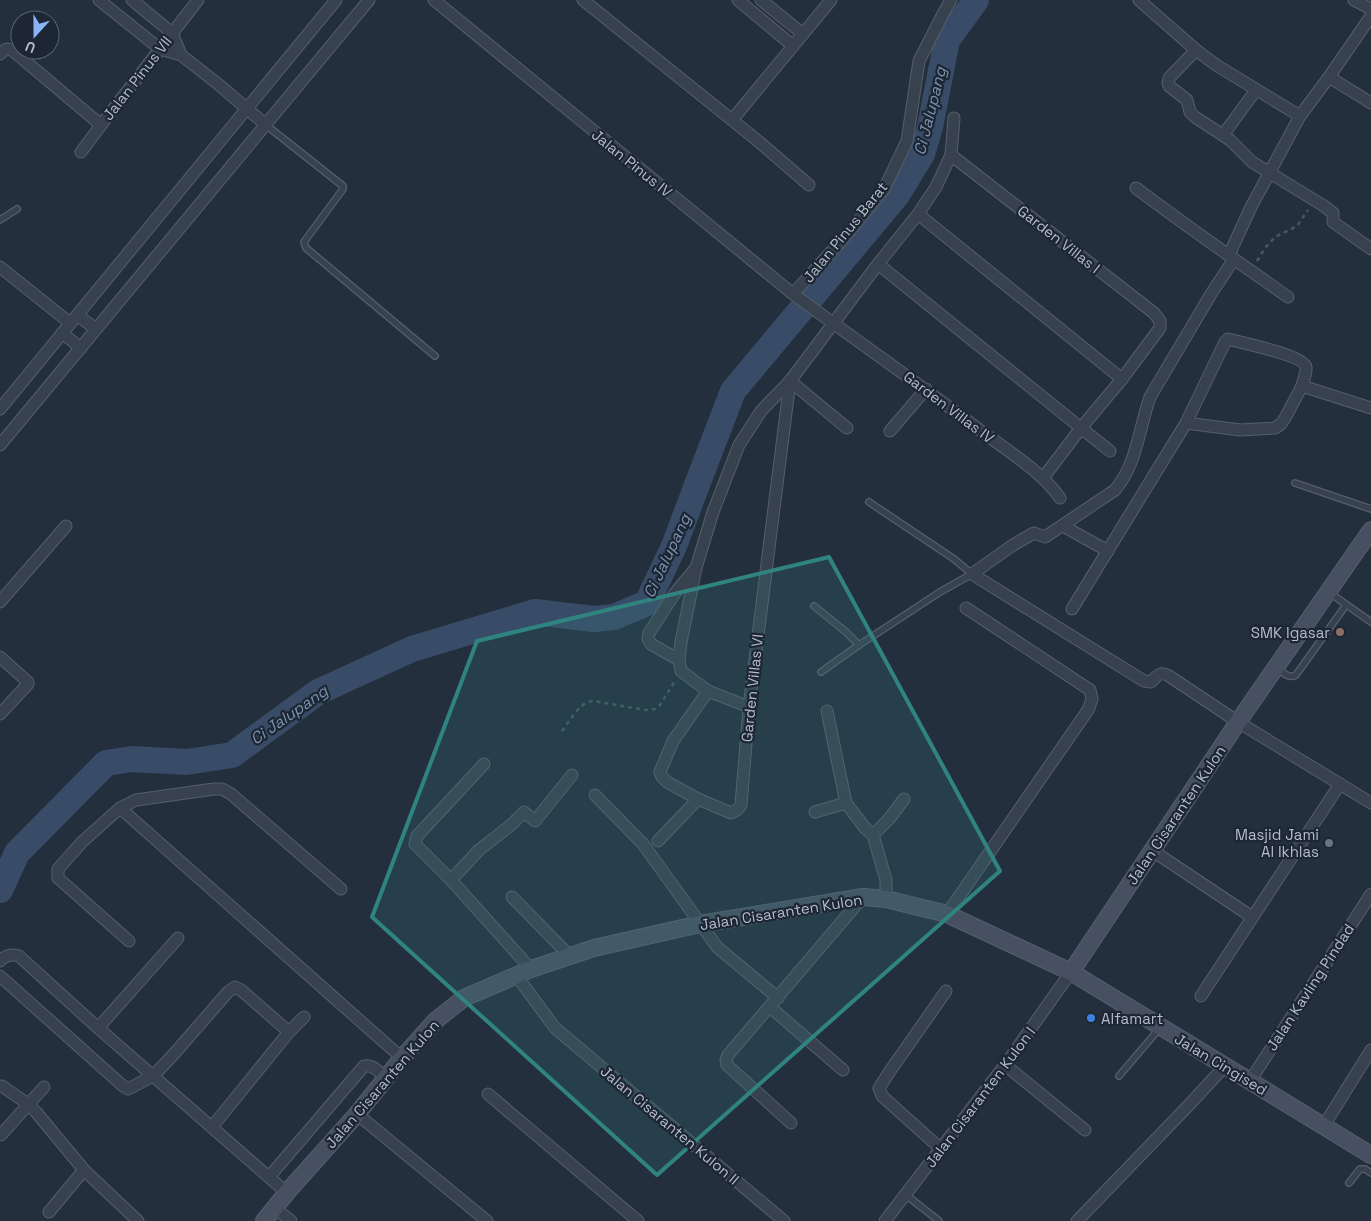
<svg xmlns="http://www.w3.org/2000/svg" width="1371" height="1221" viewBox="0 0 1371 1221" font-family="'Space Grotesk',sans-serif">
<rect width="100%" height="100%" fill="#242f3e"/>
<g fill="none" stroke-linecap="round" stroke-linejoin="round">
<polyline stroke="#394c67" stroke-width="26" points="0,890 17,853 106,763 132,759 187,762 232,755 318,692 412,649 535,612 594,619 614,617 647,603 674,546 700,477 733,391 897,195 922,154 930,127 947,40 976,0"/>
<g stroke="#565f6c" stroke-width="8">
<g id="service">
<polyline points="266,125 343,186 343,189 304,242 306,248 435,356"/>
<polyline points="0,220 17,209"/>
<polyline points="1295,483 1371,509"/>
<polyline points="1330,593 1371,622"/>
<polyline points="814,606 846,632 859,645"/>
<path d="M1278,669C1284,673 1289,679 1296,675L1346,605"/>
<polyline points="821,672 859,645 940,592 972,574 954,559 869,502"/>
<polyline points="1119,1076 1159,1029"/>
<polyline points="1349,1183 1360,1169 1365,1169 1371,1173"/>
<polyline points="906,1195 939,1221"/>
</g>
</g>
<g stroke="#565f6c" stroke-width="13">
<g id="minor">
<polyline points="99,0 160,49 181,55 218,84 266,125"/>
<polyline points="132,0 172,33 181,55"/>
<path d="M434,0L793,294C856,340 919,384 981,431C1008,451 1041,471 1060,498"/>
<polyline points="583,0 758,141 809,185"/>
<polyline points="738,0 793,46"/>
<polyline points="761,0 803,34"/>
<polyline points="1139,0 1196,50 1169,78 1168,83 1169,86 1187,100 1190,112 1195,117 1230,140 1252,162 1324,206 1333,213 1333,222 1371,249"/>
<polyline points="1354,0 1371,9"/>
<polyline points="1196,50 1216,65 1300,116"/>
<polyline points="0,54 6,49 12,50 101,125 198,0"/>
<polyline points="1329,77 1371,103"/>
<polyline points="732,120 831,0"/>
<polyline points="1223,135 1256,90"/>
<polyline points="81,152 101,125"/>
<polyline points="951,155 1154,313 1160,321 1160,328 1122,379"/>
<path d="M1136,188C1186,226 1237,261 1288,297"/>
<polyline points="1229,255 1251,207 1300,116 1329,77 1371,16"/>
<path d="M1234,259L1211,294L1150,397C1139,428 1137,464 1115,490L1045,537L1034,533L1013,545L972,574L1144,681L1151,682C1158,675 1160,671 1169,676L1238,722L1371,803"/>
<polyline points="878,264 1081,428 1122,379 918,214"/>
<polyline points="0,267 70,323"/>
<polyline points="793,294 849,232 884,189 907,141 919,61 944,12 951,0"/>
<polyline points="77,315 96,329"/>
<polyline points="62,333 81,348"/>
<polyline points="790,381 847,428"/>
<polyline points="0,409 336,0"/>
<path d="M1186,423L1225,342L1228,339C1242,343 1303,355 1306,367C1307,372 1303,381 1302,386"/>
<polyline points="890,431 926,389"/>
<polyline points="0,445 369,0"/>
<polyline points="1043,478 1081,428 1110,451"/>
<polyline points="1063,526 1108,551"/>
<polyline points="0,602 66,526"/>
<polyline points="1072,609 1186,423 1240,430 1275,428 1281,424 1285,418 1302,386 1371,408"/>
<polyline points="0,657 28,682 28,684 0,714"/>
<polyline points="679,660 651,644 648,639 649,633 675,593 695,569"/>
<polyline points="708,691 673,741 660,772 662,777 667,782 698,799 731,813 737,810 741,805 749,707 790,381"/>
<polyline points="749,707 708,691 681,671 679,660 681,642 696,568 713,512 739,445 761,411 790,381 878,264 918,214 936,187 951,155 954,118"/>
<polyline points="827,711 846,803"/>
<polyline points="484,764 417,836 415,844 451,880 531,969"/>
<polyline points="595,795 643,844 717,947 778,998"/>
<polyline points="120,808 136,800 214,789 222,789 231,794 341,889"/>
<polyline points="815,812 846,803 865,828 873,835 886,880 886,899"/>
<polyline points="873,835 889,819 904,799"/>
<polyline points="658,841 698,799"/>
<polyline points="1153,851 1252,917"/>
<polyline points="451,880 479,850 511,825 524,812 535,821 572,775"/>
<polyline points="512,897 570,956"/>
<polyline points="947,914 1088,710 1092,699 1090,690 966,608"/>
<polyline points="129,941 58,878 58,869 82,842 120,808 402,1058"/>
<path d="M0,961C6,955 11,954 19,956L98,1028L287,1193"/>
<polyline points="516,975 555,1028 784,1221"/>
<polyline points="0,976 123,1086 128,1089 153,1076 173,1055 228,992 235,987 241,990 289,1032 212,1127"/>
<polyline points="1201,996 1340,784"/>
<polyline points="770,1007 843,1070"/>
<polyline points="98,1028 178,938"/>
<polyline points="289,1032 304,1017"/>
<polyline points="1005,1065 1085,1130"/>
<polyline points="1250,1081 1371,894"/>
<polyline points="2,1086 28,1104 36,1112 84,1170"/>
<polyline points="488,1094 638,1221"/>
<polyline points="357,1114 487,1221"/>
<polyline points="791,1123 727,1065 726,1060 728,1055 863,897"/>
<polyline points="1323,1127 1371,1050"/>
<polyline points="1,1135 44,1087"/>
<polyline points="941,1149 882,1096 879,1088 890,1071 946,991"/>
<path d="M269,1177L364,1066C373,1064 379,1072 385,1078"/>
<polyline points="275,1208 291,1221"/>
<polyline points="49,1212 84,1170 138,1221"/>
<polyline points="885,1221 1005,1065 1071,972"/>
<polyline points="1077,1221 1187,1107 1225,1066"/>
</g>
</g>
<g stroke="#565f6c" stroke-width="18">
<g id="secondary">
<polyline points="1071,972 1238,722 1371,530"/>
<polyline points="264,1221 289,1190 357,1114 402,1058 435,1021 464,998 531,969 594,948 700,924 863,897 886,899 947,914 1071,972 1371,1155"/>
</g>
</g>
<g stroke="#44595c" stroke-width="2.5" stroke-dasharray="4 4" stroke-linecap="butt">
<polyline points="1257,261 1265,248 1275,237 1297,226 1308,210"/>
<path d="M562,731C570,721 579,702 593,701L646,710L655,709L660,705L675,681"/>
</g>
<use href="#service" stroke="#38414e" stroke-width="5.5"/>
<use href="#minor" stroke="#38414e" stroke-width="11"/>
<use href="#secondary" stroke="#465061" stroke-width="16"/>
</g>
<path fill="#308480" fill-opacity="0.2" stroke="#308480" stroke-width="4" stroke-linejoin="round" d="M829,557L1000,871L657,1175L372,917L477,641Z"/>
<circle fill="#8d6e63" stroke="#1d2633" stroke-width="2" cx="1340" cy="632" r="5"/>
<circle fill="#6b7280" stroke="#1d2633" stroke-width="2" cx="1329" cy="843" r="5"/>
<circle fill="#3f7fe0" stroke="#1d2633" stroke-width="2" cx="1091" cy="1018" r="5"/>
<g text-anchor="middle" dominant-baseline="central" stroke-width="4.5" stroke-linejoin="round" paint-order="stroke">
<g font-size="15" fill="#b4bcc9" stroke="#1d2633">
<text transform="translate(137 78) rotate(-52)">Jalan Pinus VII</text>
<text transform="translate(632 163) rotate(39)">Jalan Pinus IV</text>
<text transform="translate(845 232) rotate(-51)">Jalan Pinus Barat</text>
<text transform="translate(1059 239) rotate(38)">Garden Villas I</text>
<text transform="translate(949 407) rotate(37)">Garden Villas IV</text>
<text transform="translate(752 688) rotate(-84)">Garden Villas VI</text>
<text transform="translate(1176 815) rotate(-56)">Jalan Cisaranten Kulon</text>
<text transform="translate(781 912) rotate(-9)">Jalan Cisaranten Kulon</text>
<text transform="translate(1310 987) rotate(-57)">Jalan Kavling Pindad</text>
<text transform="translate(1221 1064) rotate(31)">Jalan Cingised</text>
<text transform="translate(382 1084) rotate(-49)">Jalan Cisaranten Kulon</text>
<text transform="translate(980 1097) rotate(-53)">Jalan Cisaranten Kulon I</text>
<text transform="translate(670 1125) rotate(40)">Jalan Cisaranten Kulon II</text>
</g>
<g font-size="15" fill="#b4bcc9" stroke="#1d2633" text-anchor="end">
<text x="1330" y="632">SMK Igasar</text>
<text x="1319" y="834">Masjid Jami<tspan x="1319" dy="17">Al Ikhlas</tspan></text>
<text x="1101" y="1018" text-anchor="start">Alfamart</text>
</g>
<g font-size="16" font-style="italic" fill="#7c92b1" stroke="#1d2633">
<text transform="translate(930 111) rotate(-76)">Ci Jalupang</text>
<text transform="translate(667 556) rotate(-65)">Ci Jalupang</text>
<text transform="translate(289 715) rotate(-35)">Ci Jalupang</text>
</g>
</g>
<g transform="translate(35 35) rotate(201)"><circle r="24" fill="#1d2633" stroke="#59626f"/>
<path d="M0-4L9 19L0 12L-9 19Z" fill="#8ab4f8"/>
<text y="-8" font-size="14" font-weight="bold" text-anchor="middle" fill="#b4bcc9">U</text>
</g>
</svg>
